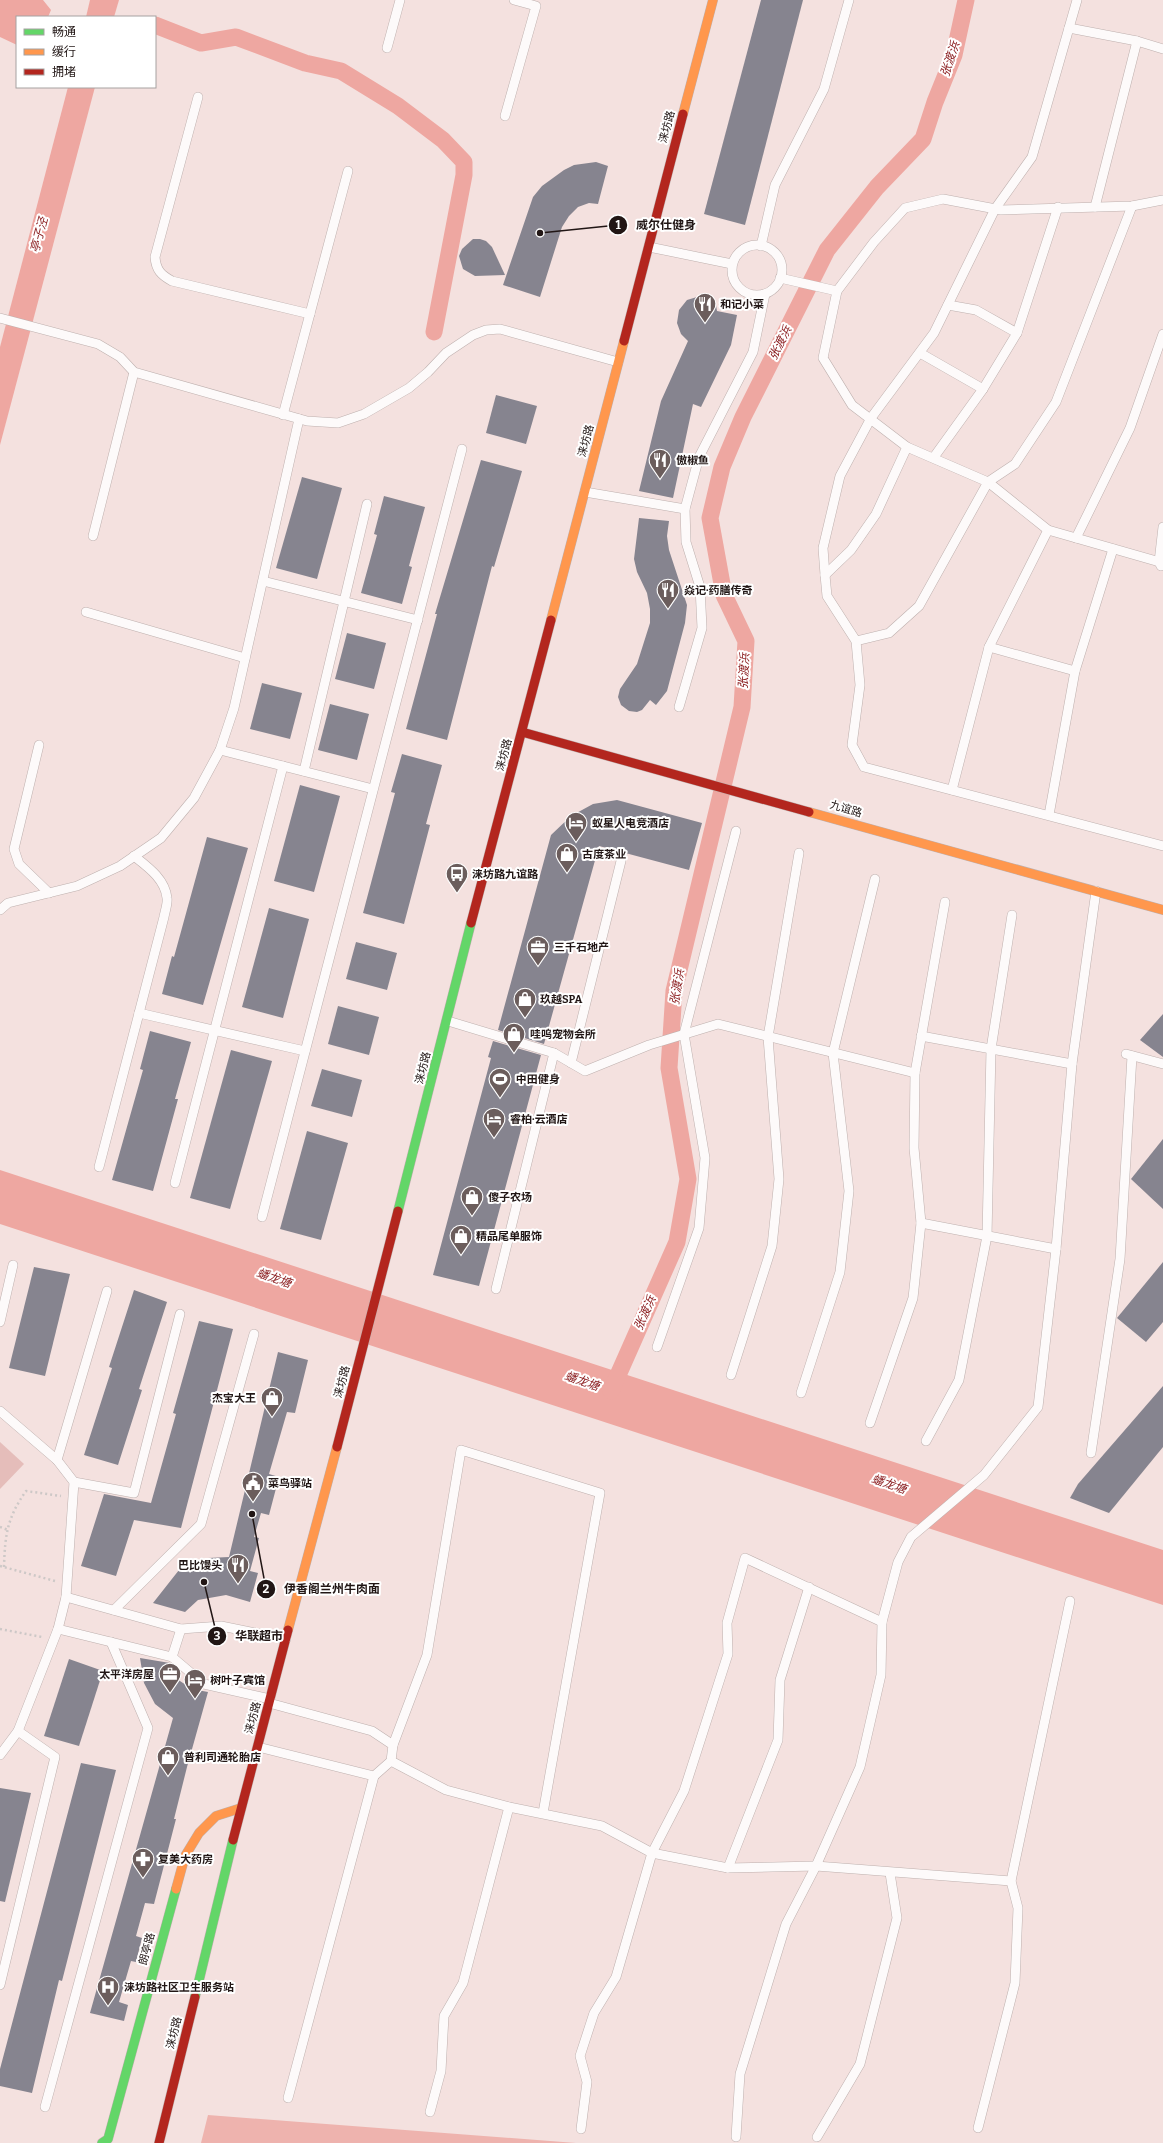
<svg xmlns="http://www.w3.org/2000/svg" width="1163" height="2143" viewBox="0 0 1163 2143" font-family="Bitter,'Noto Sans SC',serif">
<rect width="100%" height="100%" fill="#f4e1df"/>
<polygon fill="#e5bdba" points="0,1442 24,1464 0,1489"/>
<polygon fill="#eeb3ae" points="208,2115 576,2143 201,2143"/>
<g fill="#eea7a1">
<polygon points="0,0 43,0 51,10 48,17 17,17 17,45 0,37"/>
<polygon points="90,0 119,0 114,17 86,17"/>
<polygon points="68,87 95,87 0,445 0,347"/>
<polygon points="0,1170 1163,1550 1163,1605 0,1224"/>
</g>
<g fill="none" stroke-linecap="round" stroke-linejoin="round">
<g stroke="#eea7a1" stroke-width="17">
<polyline points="155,25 201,43 236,37 305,63 341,71 398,106 443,140 464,162 464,175 434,332"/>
<polyline points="611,1391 677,1242 688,1179 669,1068 674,991 742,707 746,641 724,595 710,518 722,467 743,417 827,250 877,187 923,139 935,102 954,55 966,0"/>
</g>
</g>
<g fill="#86848f">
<polygon points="761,0 803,0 745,225 704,214"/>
<polygon points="596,162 608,166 598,204 589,203 578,207 569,216 562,227 540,297 503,285 533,197 542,186 564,170 574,165"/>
<polygon points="473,239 480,239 486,241 492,247 505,275 475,276 463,269 459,256 462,249"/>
<polygon points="697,297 709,299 716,305 717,311 737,315 731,345 701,407 693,404 673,498 639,491 661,401 688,341 681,334 677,323 679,310 687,300"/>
<polygon points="496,395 537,406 526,444 486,433"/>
<polygon points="481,460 522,471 494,567 492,566 447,740 406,729 437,614 435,614"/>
<polygon points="302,477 342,488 317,579 276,568"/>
<polygon points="384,496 425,507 409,566 412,567 402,604 361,593 377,535 374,534"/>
<polygon points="639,518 669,521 667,536 669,550 687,605 685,623 667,691 656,705 650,700 642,710 637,712 629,711 621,705 618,697 620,689 637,664 650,623 650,609 647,593 637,572 634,559"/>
<polygon points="347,633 386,643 374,689 335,679"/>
<polygon points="262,683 302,693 290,739 250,729"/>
<polygon points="330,704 369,714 357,760 318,750"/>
<polygon points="402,754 442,765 426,824 430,825 404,924 363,913 395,793 391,792"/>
<polygon points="300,785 340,796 314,892 274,881"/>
<polygon points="617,800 702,823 689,870 599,846 544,1044 498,1030 551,835 571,816 593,804"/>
<polygon points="207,837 248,848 203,1005 162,994 172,956 174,957"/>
<polygon points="269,908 309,919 283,1018 242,1007"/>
<polygon points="356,942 397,953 387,990 346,979"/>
<polygon points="338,1006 379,1017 369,1055 328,1044"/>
<polygon points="1163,1014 1163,1057 1140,1040"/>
<polygon points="150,1031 191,1042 175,1099 178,1099 153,1191 112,1180 143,1070 140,1069"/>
<polygon points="493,1041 541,1055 479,1286 433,1275 491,1058 488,1057"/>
<polygon points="231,1050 272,1061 230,1209 190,1198"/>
<polygon points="322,1069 362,1080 352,1117 311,1106"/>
<polygon points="307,1131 348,1143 321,1240 280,1229"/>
<polygon points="1163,1139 1163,1209 1131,1179"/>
<polygon points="1163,1262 1163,1322 1146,1342 1117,1318"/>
<polygon points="34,1267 70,1274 45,1376 9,1368"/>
<polygon points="134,1290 167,1302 139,1389 142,1390 118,1465 84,1455 112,1368 109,1367"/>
<polygon points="199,1321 233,1329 181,1528 134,1520 116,1576 81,1566 104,1494 151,1503 176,1414 173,1413"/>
<polygon points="278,1352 308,1360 295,1413 287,1412 269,1474 279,1477 269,1515 261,1513 254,1537 259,1538 250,1571 258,1573 250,1602 226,1595 198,1600 185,1612 153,1603 179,1570 208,1558 229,1557"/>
<polygon points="1163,1386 1163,1447 1109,1513 1070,1498 1078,1484"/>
<polygon points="140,1658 170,1663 173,1666 177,1679 192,1689 208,1692 187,1767 174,1819 176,1819 154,1904 145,1903 136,1936 142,1938 136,1962 131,1961 119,2002 128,2005 124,2021 90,2013 173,1718 155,1704 144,1683"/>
<polygon points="69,1659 103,1671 79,1746 44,1736"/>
<polygon points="81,1763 116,1770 62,1981 59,1980 32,2093 0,2086 0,2069"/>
<polygon points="0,1788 31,1793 5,1902 0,1901"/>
</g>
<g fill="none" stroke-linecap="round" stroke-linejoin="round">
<g stroke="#beb0ae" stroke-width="10">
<g id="lane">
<polyline points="1077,0 1032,157 995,209 934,333 871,418 840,476 823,548 825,575 827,596 856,641 860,685 852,745 864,767 1163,846"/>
<polyline points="1069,28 1137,41 1163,49"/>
<polyline points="387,48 400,0"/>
<path d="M198,97L155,257C156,270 161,275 172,281L310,314"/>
<polyline points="505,116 536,6 514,0"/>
<polyline points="1163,200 1132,206 1001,210 943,199 905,208 874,242 837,291 823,358 852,405 907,447 988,482 1048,530 1163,563"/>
<polyline points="1095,207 1137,41"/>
<circle cx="757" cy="270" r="25"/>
<polyline points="761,246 775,185 824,89 849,0"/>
<polyline points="649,247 732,264"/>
<polyline points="780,278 837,291"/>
<polyline points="948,305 976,310 1017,333"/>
<polyline points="0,318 98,344 120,357 134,372 307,421 338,423 364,414 409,388 428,372 446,353 473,335 486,330 500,329 618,362"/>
<polyline points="920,353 983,389"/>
<polyline points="283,415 348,171"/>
<polyline points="934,457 983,389 1017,333 1058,207"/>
<polyline points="585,492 685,509"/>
<polyline points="93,536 134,372"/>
<polyline points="1076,538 1130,428 1163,334"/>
<polyline points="1161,566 1159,562 1163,527"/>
<polyline points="825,575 851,550 876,514 907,447"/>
<polyline points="263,581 418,620"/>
<polyline points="86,612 245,658"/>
<polyline points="856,641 889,633 919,606 988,482 1015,464 1056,402 1132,206"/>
<polyline points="989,647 1075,671"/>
<polyline points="679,707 702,628 700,587 686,542 685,509 699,457 753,352 765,294"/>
<polyline points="39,745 14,849 19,864 49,893"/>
<polyline points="220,750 373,789"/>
<polyline points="304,771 367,504"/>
<polyline points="952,790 989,647 1048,530"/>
<polyline points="1049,815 1075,671 1113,549"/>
<polyline points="0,910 8,903 77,886 120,866 161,838 194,798 220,750 234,708 299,419"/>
<polyline points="139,1013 305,1051"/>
<polyline points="448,1021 554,1053 585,1071 649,1045 718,1024 915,1073"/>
<polyline points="921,1036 1072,1064"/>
<polyline points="1126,1054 1163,1064"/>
<polyline points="571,1063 621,861"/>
<path d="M99,1167L164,917C165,911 168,903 167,898C165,879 148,867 134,856"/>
<polyline points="175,1183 283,766"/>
<polyline points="262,1217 462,449"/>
<polyline points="921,1223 1056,1249"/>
<polyline points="496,1289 554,1053"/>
<polyline points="0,1322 13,1265"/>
<polyline points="657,1347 699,1228 705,1158 684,1034 736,831"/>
<polyline points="731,1375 772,1246 779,1179 768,1037 799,853"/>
<polyline points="801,1393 840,1272 849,1191 833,1053 875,879"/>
<polyline points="0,1411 57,1460 74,1482 66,1597 58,1629 18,1731 0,1755"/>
<polyline points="870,1423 913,1298 921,1223 914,1148 915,1073 945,902"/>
<polyline points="926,1441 959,1380 987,1236 991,1049 1012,915"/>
<polyline points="1091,1453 1120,1259 1132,1056"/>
<polyline points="57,1460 107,1291"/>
<polyline points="74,1482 134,1493 180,1314"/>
<polyline points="66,1597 181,1629 221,1626 286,1639"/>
<polyline points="114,1610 201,1524 254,1334"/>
<polyline points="58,1629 172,1657 204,1684 270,1699"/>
<polyline points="172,1657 181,1629"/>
<polyline points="393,1745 427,1655 461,1450 600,1493 543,1813"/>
<polyline points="258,1747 374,1776 391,1761 393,1745 372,1731 269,1703"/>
<polyline points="391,1761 446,1790 509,1807 602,1826 652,1853 728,1868 816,1866 1011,1881"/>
<polyline points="728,1868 778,1740 780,1680 809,1587"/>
<polyline points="0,1985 55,1757 18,1731"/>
<polyline points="288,2098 374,1776"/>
<polyline points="45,2107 148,1728 111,1642"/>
<polyline points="430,2112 441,2071 444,2016 463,1983 509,1807"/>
<polyline points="978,2128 1015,1983 1018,1908 1011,1881 1070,1601"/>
<polyline points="581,2129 587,2082 580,2056 594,2013 616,1977 652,1853 684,1791 728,1654 727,1623 745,1558 882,1622"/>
<polyline points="736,2137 740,2074 786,1924 816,1866 860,1767 881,1675 882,1622 898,1562 911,1537 984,1475 1038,1407 1056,1249 1072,1064 1096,891"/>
<polyline points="817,2137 860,2064 897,1918 890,1873"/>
</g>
</g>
<g stroke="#beb0ae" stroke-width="10">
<g id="fast">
<polyline points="398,1211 471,923"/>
<polyline points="195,1997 233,1840"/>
<polyline points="102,2143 108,2139 176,1889"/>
</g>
</g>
<g stroke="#beb0ae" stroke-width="10">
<g id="slow">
<polyline points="683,114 713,0"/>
<polyline points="551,620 624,341"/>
<polyline points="809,812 1163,910"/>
<polyline points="288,1630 337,1447"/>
<polyline points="176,1889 185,1856 199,1833 216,1816 241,1808"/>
</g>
</g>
<g stroke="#beb0ae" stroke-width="10">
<g id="jam">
<polyline points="624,341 683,114"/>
<polyline points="522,732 809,812"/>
<polyline points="471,923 551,620"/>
<polyline points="337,1447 398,1211"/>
<polyline points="233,1840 288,1630"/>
<polyline points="159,2143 195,1997"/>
</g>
</g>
<g stroke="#cdc8c7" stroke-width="2.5" stroke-dasharray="2 3" stroke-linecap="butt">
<polyline points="0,1527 8,1530"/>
<polyline points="0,1566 55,1581"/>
<path d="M4,1567C5,1535 7,1518 26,1491L61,1496"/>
<polyline points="0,1629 42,1637"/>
</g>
<use href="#lane" stroke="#fdfafa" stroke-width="9"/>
<use href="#fast" stroke="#63d668" stroke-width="9"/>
<use href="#slow" stroke="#ff974d" stroke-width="9"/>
<use href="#jam" stroke="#b3261e" stroke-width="9"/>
</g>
<defs>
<g id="restaurant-pin" transform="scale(1.15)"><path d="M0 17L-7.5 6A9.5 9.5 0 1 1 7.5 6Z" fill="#6b5d5c" stroke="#fff"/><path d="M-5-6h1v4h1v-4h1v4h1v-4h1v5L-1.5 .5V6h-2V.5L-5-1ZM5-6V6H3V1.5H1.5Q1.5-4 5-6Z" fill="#fff"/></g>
<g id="hotel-pin" transform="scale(1.15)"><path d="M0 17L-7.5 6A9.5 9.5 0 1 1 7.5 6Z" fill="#6b5d5c" stroke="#fff"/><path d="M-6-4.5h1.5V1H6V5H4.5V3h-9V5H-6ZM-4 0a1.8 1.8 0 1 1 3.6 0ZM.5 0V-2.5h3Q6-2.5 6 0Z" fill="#fff"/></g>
<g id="shop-pin" transform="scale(1.15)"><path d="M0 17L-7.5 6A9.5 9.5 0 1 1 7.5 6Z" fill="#6b5d5c" stroke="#fff"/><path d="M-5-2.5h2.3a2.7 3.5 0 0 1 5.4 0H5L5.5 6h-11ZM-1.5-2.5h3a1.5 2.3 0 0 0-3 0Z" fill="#fff"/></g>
<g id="bus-pin" transform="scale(1.15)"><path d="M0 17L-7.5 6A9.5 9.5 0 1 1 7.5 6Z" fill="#6b5d5c" stroke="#fff"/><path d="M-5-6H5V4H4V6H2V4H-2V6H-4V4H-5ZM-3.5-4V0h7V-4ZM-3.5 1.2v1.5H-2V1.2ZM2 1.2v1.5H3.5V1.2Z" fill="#fff"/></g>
<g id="office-pin" transform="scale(1.15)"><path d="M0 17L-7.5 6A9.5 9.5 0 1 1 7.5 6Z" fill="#6b5d5c" stroke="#fff"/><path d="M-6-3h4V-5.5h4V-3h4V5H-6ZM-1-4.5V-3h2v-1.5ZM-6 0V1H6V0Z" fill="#fff"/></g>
<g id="stadium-pin" transform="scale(1.15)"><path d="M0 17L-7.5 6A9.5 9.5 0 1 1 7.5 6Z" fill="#6b5d5c" stroke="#fff"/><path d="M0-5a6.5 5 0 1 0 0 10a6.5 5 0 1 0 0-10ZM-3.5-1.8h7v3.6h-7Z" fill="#fff"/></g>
<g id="civic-pin" transform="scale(1.15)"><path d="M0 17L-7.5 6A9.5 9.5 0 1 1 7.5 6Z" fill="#6b5d5c" stroke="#fff"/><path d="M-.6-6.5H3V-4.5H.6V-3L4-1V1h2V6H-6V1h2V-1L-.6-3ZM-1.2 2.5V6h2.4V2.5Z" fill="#fff"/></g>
<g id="pharmacy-pin" transform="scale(1.15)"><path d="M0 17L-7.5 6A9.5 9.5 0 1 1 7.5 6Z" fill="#6b5d5c" stroke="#fff"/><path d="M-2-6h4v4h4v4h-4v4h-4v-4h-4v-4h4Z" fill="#fff"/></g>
<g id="hospital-pin" transform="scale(1.15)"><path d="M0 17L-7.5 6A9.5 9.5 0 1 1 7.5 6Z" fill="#6b5d5c" stroke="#fff"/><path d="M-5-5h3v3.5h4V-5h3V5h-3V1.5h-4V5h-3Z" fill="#fff"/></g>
</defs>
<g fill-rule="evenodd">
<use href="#restaurant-pin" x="705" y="304"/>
<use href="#restaurant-pin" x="660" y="460"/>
<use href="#restaurant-pin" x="668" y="590"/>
<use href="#hotel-pin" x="576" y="823"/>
<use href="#shop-pin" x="567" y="854"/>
<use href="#bus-pin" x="457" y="874"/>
<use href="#office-pin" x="538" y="947"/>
<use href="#shop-pin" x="525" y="999"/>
<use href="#shop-pin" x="514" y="1034"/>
<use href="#stadium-pin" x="500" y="1079"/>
<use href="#hotel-pin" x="494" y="1119"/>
<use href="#shop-pin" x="472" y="1197"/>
<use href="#shop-pin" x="461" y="1236"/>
<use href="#shop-pin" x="272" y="1398"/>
<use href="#civic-pin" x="253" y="1483"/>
<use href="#restaurant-pin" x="238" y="1565"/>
<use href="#office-pin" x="170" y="1674"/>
<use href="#hotel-pin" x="195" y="1680"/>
<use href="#shop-pin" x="168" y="1757"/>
<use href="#pharmacy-pin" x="143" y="1859"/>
<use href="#hospital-pin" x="108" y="1987"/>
</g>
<g text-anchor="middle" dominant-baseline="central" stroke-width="4" stroke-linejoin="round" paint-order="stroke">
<g font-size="11" fill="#211615" stroke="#fff">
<text transform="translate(667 127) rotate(-75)">涞坊路</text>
<text transform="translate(586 441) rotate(-75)">涞坊路</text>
<text transform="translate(504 755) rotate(-75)">涞坊路</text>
<text transform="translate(846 809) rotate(16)">九谊路</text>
<text transform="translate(423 1068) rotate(-76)">涞坊路</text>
<text transform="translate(342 1382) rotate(-75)">涞坊路</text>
<text transform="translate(253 1718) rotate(-75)">涞坊路</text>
<text transform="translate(147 1949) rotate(-75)">朗亭路</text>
<text transform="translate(174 2033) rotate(-76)">涞坊路</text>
</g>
<g font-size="11" font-weight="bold" fill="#211615" stroke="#fff" text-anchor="start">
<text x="720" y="304">和记小菜</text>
<text x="676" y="460">傲椒鱼</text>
<text x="684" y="590">焱记·药膳传奇</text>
<text x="592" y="823">蚁星人电竞酒店</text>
<text x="582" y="854">古度茶业</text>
<text x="472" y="874">涞坊路九谊路</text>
<text x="554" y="947">三千石地产</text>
<text x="540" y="999">玖越SPA</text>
<text x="530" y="1034">哇呜宠物会所</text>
<text x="516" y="1079">中田健身</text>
<text x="510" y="1119">睿柏·云酒店</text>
<text x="488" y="1197">傻子农场</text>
<text x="476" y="1236">精品尾单服饰</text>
<text x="256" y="1398" text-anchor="end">杰宝大王</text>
<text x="268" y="1483">菜鸟驿站</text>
<text x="222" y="1565" text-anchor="end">巴比馒头</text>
<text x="154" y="1674" text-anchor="end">太平洋房屋</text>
<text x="210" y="1680">树叶子宾馆</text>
<text x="184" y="1757">普利司通轮胎店</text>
<text x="158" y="1859">复美大药房</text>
<text x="124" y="1987">涞坊路社区卫生服务站</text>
</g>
<g font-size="12" font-style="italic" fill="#8d2123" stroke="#fff">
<text transform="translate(950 59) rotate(-72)">张渡浜</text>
<text transform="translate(39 235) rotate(-75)">亭子泾</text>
<text transform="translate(780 343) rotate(-63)">张渡浜</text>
<text transform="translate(744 671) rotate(-87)">张渡浜</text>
<text transform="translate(677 987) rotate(-81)">张渡浜</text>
<text transform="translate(274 1278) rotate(19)">蟠龙塘</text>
<text transform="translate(645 1313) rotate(-66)">张渡浜</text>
<text transform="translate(582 1381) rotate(19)">蟠龙塘</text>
<text transform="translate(889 1484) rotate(19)">蟠龙塘</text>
</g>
</g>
<path fill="none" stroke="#211615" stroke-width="1.5" d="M540 233L618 225M252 1514L266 1589M204 1582L217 1636"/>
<g fill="#211615" stroke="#fff" stroke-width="1.5">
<circle cx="540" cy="233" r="4"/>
<circle cx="252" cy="1514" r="4"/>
<circle cx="204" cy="1582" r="4"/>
<circle cx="618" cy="225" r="10"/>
<circle cx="266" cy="1589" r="10"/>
<circle cx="217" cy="1636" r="10"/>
</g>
<g font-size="12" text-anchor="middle" font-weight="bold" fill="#fff">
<text x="618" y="229">1</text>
<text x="266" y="1593">2</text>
<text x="217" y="1640">3</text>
</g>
<g font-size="12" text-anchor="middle" font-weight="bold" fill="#211615" stroke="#fff" stroke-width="4" stroke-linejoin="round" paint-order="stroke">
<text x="666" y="229">威尔仕健身</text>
<text x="332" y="1593">伊香阁兰州牛肉面</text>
<text x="259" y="1640">华联超市</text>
</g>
<rect x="16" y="16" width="140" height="72" fill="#ffffff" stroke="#a6a2a1"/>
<rect x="24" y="29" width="20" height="6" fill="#63d668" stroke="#a6a2a1"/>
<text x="52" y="36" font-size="12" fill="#211615">畅通</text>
<rect x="24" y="49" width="20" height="6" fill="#ff974d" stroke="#a6a2a1"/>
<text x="52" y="56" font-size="12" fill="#211615">缓行</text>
<rect x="24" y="69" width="20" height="6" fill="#b3261e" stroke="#a6a2a1"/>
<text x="52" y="76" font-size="12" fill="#211615">拥堵</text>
</svg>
